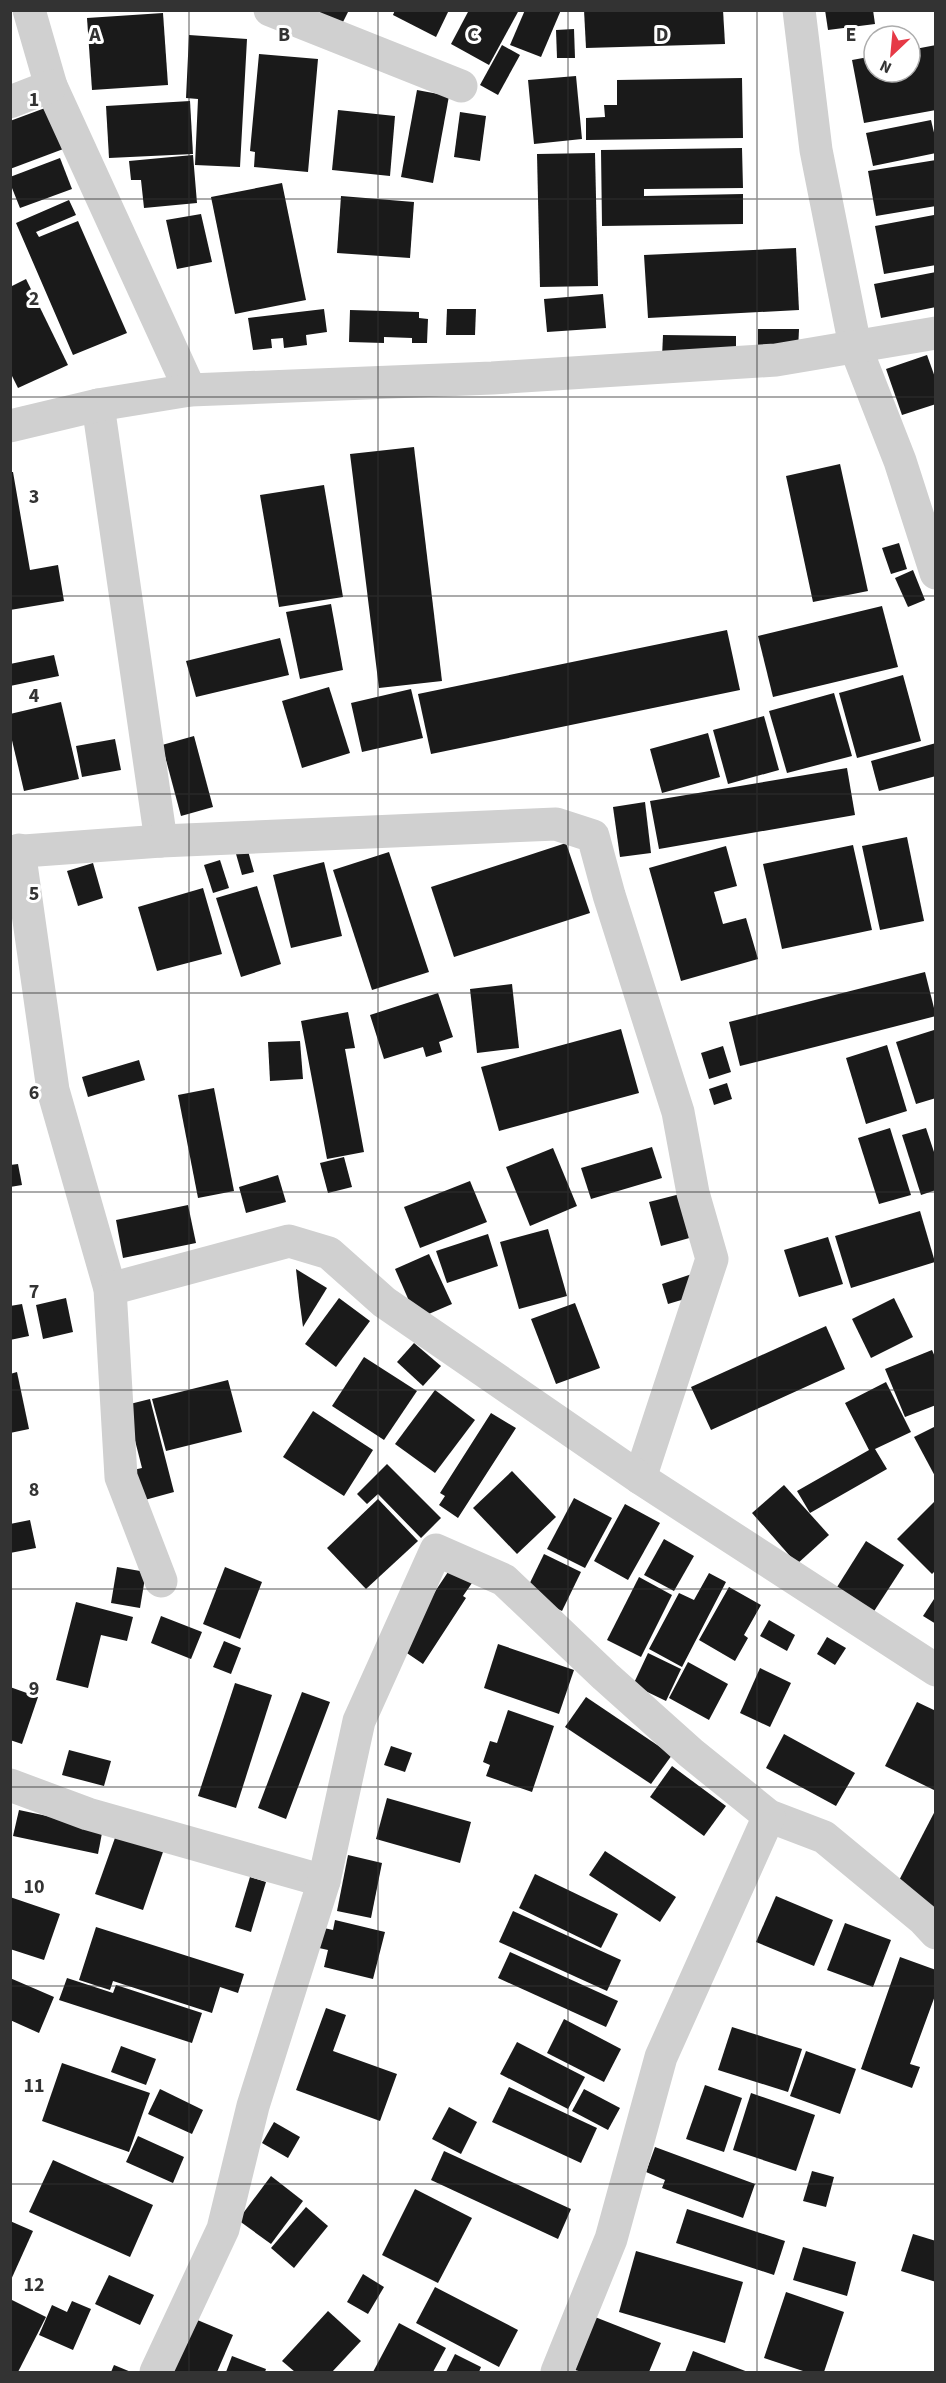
<svg xmlns="http://www.w3.org/2000/svg" width="946" height="2383" viewBox="0 0 946 2383" font-family="'Source Sans 3',sans-serif">
<rect width="100%" height="100%" fill="#fff"/>
<g fill="#1a1a1a">
<polygon points="321,10 349,10 339,30 317,19"/>
<polygon points="395,10 449,10 436,37 393,15"/>
<polygon points="469,10 519,10 489,65 451,44"/>
<polygon points="525,10 561,10 541,57 510,45"/>
<polygon points="584,10 723,10 725,44 586,48"/>
<polygon points="825,10 873,10 875,24 828,30"/>
<polygon points="163,13 168,85 92,90 87,18"/>
<polygon points="574,29 575,58 557,58 556,30"/>
<polygon points="189,35 247,39 240,167 195,165 198,99 186,98"/>
<polygon points="502,45 520,55 498,95 480,85"/>
<polygon points="936,45 936,110 864,123 852,60 874,56 874,72 910,72 910,50"/>
<polygon points="259,54 318,59 308,172 254,167 255,152 250,151"/>
<polygon points="576,76 582,139 534,144 528,80"/>
<polygon points="742,78 743,138 586,140 586,118 605,117 604,105 617,105 617,80"/>
<polygon points="417,90 449,96 433,183 401,177"/>
<polygon points="190,101 193,154 109,158 106,106"/>
<polygon points="45,108 66,148 10,169 10,121"/>
<polygon points="338,110 395,116 390,176 332,170"/>
<polygon points="460,112 486,116 480,161 454,157"/>
<polygon points="931,120 936,141 936,153 873,166 866,133"/>
<polygon points="742,148 743,188 644,189 644,196 743,194 743,224 602,226 601,150"/>
<polygon points="595,153 598,286 540,287 537,154"/>
<polygon points="193,155 197,203 144,208 141,180 131,180 129,161"/>
<polygon points="60,158 72,189 20,208 10,183 10,177"/>
<polygon points="936,160 936,206 876,216 868,171"/>
<polygon points="282,183 306,300 235,314 211,197"/>
<polygon points="341,196 414,202 410,258 337,253"/>
<polygon points="69,200 76,215 36,232 39,237 78,221 127,333 73,355 16,223"/>
<polygon points="201,214 212,262 177,269 166,220"/>
<polygon points="934,215 936,265 884,274 875,226"/>
<polygon points="796,248 799,310 648,318 644,255"/>
<polygon points="936,272 936,307 881,318 874,284"/>
<polygon points="26,279 68,365 18,388 10,372 10,287"/>
<polygon points="603,294 606,328 547,332 544,299"/>
<polygon points="324,309 327,332 306,335 307,345 284,348 283,338 271,339 272,348 253,350 248,318"/>
<polygon points="447,309 476,309 475,335 446,335"/>
<polygon points="350,310 419,312 419,318 428,319 427,343 412,343 412,338 384,337 384,343 349,342"/>
<polygon points="758,329 799,329 798,351 758,351"/>
<polygon points="663,335 736,336 736,358 662,357"/>
<polygon points="927,355 936,380 936,404 902,415 886,369"/>
<polygon points="414,447 442,681 379,688 350,454"/>
<polygon points="840,464 868,591 813,602 786,476"/>
<polygon points="10,472 13,472 30,570 58,565 64,601 10,610"/>
<polygon points="324,485 343,597 279,607 260,495"/>
<polygon points="899,543 907,569 891,574 882,548"/>
<polygon points="913,570 925,600 908,607 895,578"/>
<polygon points="331,604 343,670 300,679 286,612"/>
<polygon points="882,606 898,667 773,697 758,636"/>
<polygon points="727,630 740,690 431,754 418,694"/>
<polygon points="280,638 289,675 196,697 186,661"/>
<polygon points="54,655 59,676 10,686 10,664"/>
<polygon points="903,675 921,741 857,758 839,693"/>
<polygon points="329,687 350,753 302,768 282,701"/>
<polygon points="411,689 423,738 362,752 351,703"/>
<polygon points="834,693 852,756 787,773 769,711"/>
<polygon points="61,702 79,779 24,791 10,732 10,714"/>
<polygon points="764,716 779,770 728,784 713,730"/>
<polygon points="708,733 720,777 662,793 650,749"/>
<polygon points="194,736 213,807 181,816 162,745"/>
<polygon points="115,739 121,770 82,777 76,746"/>
<polygon points="936,743 936,776 879,791 871,761"/>
<polygon points="847,768 855,815 659,849 650,801"/>
<polygon points="645,802 651,853 620,857 613,807"/>
<polygon points="907,837 924,921 880,930 862,846"/>
<polygon points="566,843 590,913 454,957 431,887"/>
<polygon points="853,845 872,930 782,949 763,864"/>
<polygon points="726,846 737,886 714,892 723,924 746,918 758,959 681,981 649,868"/>
<polygon points="248,851 254,872 242,875 236,854"/>
<polygon points="389,852 429,972 372,990 333,870"/>
<polygon points="220,860 229,888 213,893 204,865"/>
<polygon points="324,862 342,936 291,948 273,875"/>
<polygon points="93,863 103,898 78,906 67,871"/>
<polygon points="257,886 281,964 241,977 216,898"/>
<polygon points="203,888 222,954 157,971 138,907"/>
<polygon points="925,972 936,1016 740,1066 729,1022"/>
<polygon points="512,984 519,1048 477,1053 470,989"/>
<polygon points="438,993 453,1037 439,1042 442,1052 426,1057 423,1047 384,1059 370,1015"/>
<polygon points="348,1012 355,1048 345,1049 364,1152 327,1159 301,1021"/>
<polygon points="621,1029 639,1093 499,1131 481,1067"/>
<polygon points="934,1030 936,1098 916,1104 896,1042"/>
<polygon points="300,1041 303,1079 270,1081 268,1042"/>
<polygon points="887,1045 907,1111 866,1124 846,1058"/>
<polygon points="723,1046 731,1072 709,1079 701,1053"/>
<polygon points="139,1060 145,1080 88,1097 82,1077"/>
<polygon points="727,1083 732,1099 714,1105 709,1089"/>
<polygon points="214,1088 234,1191 198,1198 178,1095"/>
<polygon points="890,1128 911,1195 879,1204 858,1138"/>
<polygon points="926,1128 936,1158 936,1190 921,1195 902,1135"/>
<polygon points="652,1147 662,1178 591,1199 581,1168"/>
<polygon points="553,1148 577,1206 530,1226 506,1167"/>
<polygon points="344,1157 352,1187 328,1193 320,1163"/>
<polygon points="18,1164 22,1185 10,1187 10,1165"/>
<polygon points="278,1175 286,1202 246,1213 239,1187"/>
<polygon points="470,1181 487,1222 420,1248 404,1207"/>
<polygon points="688,1192 700,1235 661,1246 649,1202"/>
<polygon points="188,1205 196,1243 123,1258 116,1220"/>
<polygon points="920,1211 935,1262 851,1288 835,1236"/>
<polygon points="548,1229 567,1296 519,1309 500,1242"/>
<polygon points="488,1234 498,1266 447,1283 436,1251"/>
<polygon points="828,1237 843,1284 799,1297 784,1250"/>
<polygon points="429,1254 452,1304 417,1319 395,1269"/>
<polygon points="296,1269 327,1288 303,1327 299,1297"/>
<polygon points="692,1274 698,1295 668,1304 662,1284"/>
<polygon points="66,1298 73,1332 43,1339 36,1305"/>
<polygon points="339,1298 370,1321 336,1367 305,1344"/>
<polygon points="894,1298 913,1337 871,1358 852,1319"/>
<polygon points="575,1303 600,1368 556,1384 531,1319"/>
<polygon points="22,1304 29,1336 10,1340 10,1306"/>
<polygon points="826,1326 845,1369 711,1430 691,1387"/>
<polygon points="414,1343 441,1366 423,1386 397,1362"/>
<polygon points="932,1350 936,1359 936,1405 905,1417 885,1369"/>
<polygon points="364,1357 417,1391 384,1440 332,1406"/>
<polygon points="17,1372 29,1429 10,1433 10,1374"/>
<polygon points="228,1380 242,1432 166,1451 152,1399"/>
<polygon points="886,1382 911,1432 875,1449 887,1469 810,1513 797,1491 869,1450 845,1403"/>
<polygon points="435,1390 475,1420 435,1473 395,1444"/>
<polygon points="150,1399 174,1492 141,1501 133,1470 142,1468 126,1405"/>
<polygon points="313,1411 373,1450 344,1496 283,1457"/>
<polygon points="491,1413 516,1428 458,1518 439,1505 445,1496 440,1493"/>
<polygon points="936,1426 936,1478 914,1437"/>
<polygon points="387,1464 441,1518 421,1538 378,1494 367,1504 357,1494"/>
<polygon points="512,1471 556,1517 517,1554 473,1508"/>
<polygon points="784,1485 829,1535 797,1564 752,1513"/>
<polygon points="574,1498 612,1518 585,1568 547,1549"/>
<polygon points="378,1499 418,1541 366,1589 327,1548"/>
<polygon points="936,1500 936,1570 932,1574 897,1539"/>
<polygon points="625,1504 660,1523 628,1580 594,1561"/>
<polygon points="30,1520 36,1548 10,1553 10,1524"/>
<polygon points="664,1539 694,1556 674,1591 644,1575"/>
<polygon points="866,1541 904,1565 869,1619 832,1595"/>
<polygon points="544,1554 581,1572 562,1611 525,1593"/>
<polygon points="117,1567 146,1572 140,1608 111,1603"/>
<polygon points="225,1567 262,1582 240,1639 203,1624"/>
<polygon points="450,1569 472,1583 463,1596 466,1598 423,1664 398,1647"/>
<polygon points="709,1573 726,1582 682,1667 649,1649 679,1593 694,1600"/>
<polygon points="639,1577 672,1595 641,1657 607,1640"/>
<polygon points="729,1587 761,1605 744,1635 748,1638 735,1661 699,1640"/>
<polygon points="936,1596 936,1624 923,1616"/>
<polygon points="76,1602 133,1617 127,1641 101,1635 88,1688 56,1680"/>
<polygon points="161,1616 202,1632 191,1659 151,1643"/>
<polygon points="769,1620 795,1635 787,1651 760,1636"/>
<polygon points="827,1637 846,1648 835,1665 817,1654"/>
<polygon points="224,1641 241,1648 231,1674 213,1667"/>
<polygon points="498,1644 574,1670 559,1714 484,1688"/>
<polygon points="648,1653 681,1669 666,1701 633,1685"/>
<polygon points="688,1662 728,1684 709,1720 669,1698"/>
<polygon points="760,1668 791,1683 770,1727 740,1713"/>
<polygon points="235,1683 272,1695 236,1808 198,1796"/>
<polygon points="10,1687 38,1697 22,1744 10,1740"/>
<polygon points="302,1692 330,1702 286,1819 258,1808"/>
<polygon points="586,1697 672,1755 651,1784 565,1727"/>
<polygon points="917,1702 936,1711 936,1791 885,1766"/>
<polygon points="508,1710 554,1726 532,1792 486,1776 490,1765 483,1762 490,1741 497,1743"/>
<polygon points="784,1734 855,1773 836,1806 766,1768"/>
<polygon points="391,1746 412,1753 405,1772 384,1765"/>
<polygon points="69,1750 111,1761 104,1786 62,1775"/>
<polygon points="672,1766 726,1806 704,1836 650,1797"/>
<polygon points="387,1798 471,1822 460,1863 376,1839"/>
<polygon points="936,1809 936,1911 894,1890"/>
<polygon points="19,1810 103,1828 98,1854 13,1836"/>
<polygon points="116,1835 163,1852 143,1910 95,1894"/>
<polygon points="605,1851 676,1897 660,1922 589,1875"/>
<polygon points="348,1855 382,1863 371,1918 337,1911"/>
<polygon points="535,1874 618,1914 601,1948 519,1908"/>
<polygon points="250,1877 266,1882 251,1932 235,1927"/>
<polygon points="776,1896 833,1920 814,1966 756,1942"/>
<polygon points="10,1897 60,1914 44,1960 10,1949"/>
<polygon points="513,1911 621,1960 607,1991 499,1942"/>
<polygon points="335,1920 385,1932 373,1979 324,1967 328,1950 319,1948 324,1928 333,1930"/>
<polygon points="845,1923 891,1940 873,1987 827,1970"/>
<polygon points="96,1927 244,1974 238,1993 220,1987 212,2013 113,1981 110,1990 79,1980"/>
<polygon points="510,1952 618,2001 606,2027 498,1978"/>
<polygon points="900,1957 936,1970 936,1993 910,2064 920,2067 912,2088 861,2069"/>
<polygon points="10,1978 54,1997 39,2033 10,2020"/>
<polygon points="67,1978 113,1993 116,1985 202,2013 192,2043 59,2000"/>
<polygon points="326,2008 346,2015 333,2051 397,2074 380,2121 296,2090"/>
<polygon points="564,2019 621,2049 604,2082 547,2053"/>
<polygon points="732,2027 802,2049 788,2092 718,2070"/>
<polygon points="517,2042 585,2077 568,2109 500,2074"/>
<polygon points="121,2046 156,2059 146,2085 111,2072"/>
<polygon points="806,2051 856,2069 840,2114 790,2096"/>
<polygon points="62,2063 150,2093 129,2152 42,2121"/>
<polygon points="705,2085 742,2098 724,2152 686,2139"/>
<polygon points="509,2087 597,2128 581,2163 492,2122"/>
<polygon points="160,2089 203,2110 192,2134 148,2114"/>
<polygon points="584,2089 620,2108 608,2130 572,2111"/>
<polygon points="751,2093 815,2115 796,2171 733,2150"/>
<polygon points="449,2107 477,2122 461,2154 432,2139"/>
<polygon points="274,2122 300,2137 288,2158 262,2143"/>
<polygon points="138,2136 184,2157 173,2183 126,2162"/>
<polygon points="655,2147 755,2184 743,2218 662,2188 665,2180 646,2172"/>
<polygon points="444,2151 571,2209 558,2239 431,2180"/>
<polygon points="53,2160 153,2205 130,2257 29,2212"/>
<polygon points="812,2171 834,2177 826,2207 803,2201"/>
<polygon points="271,2176 303,2201 271,2244 238,2220"/>
<polygon points="415,2189 472,2218 438,2283 382,2255"/>
<polygon points="306,2207 328,2226 294,2268 271,2248"/>
<polygon points="687,2209 785,2241 774,2275 676,2243"/>
<polygon points="10,2221 33,2231 10,2282"/>
<polygon points="913,2234 936,2241 936,2282 901,2271"/>
<polygon points="803,2247 856,2262 847,2296 793,2280"/>
<polygon points="636,2251 743,2282 725,2343 619,2312"/>
<polygon points="363,2274 384,2287 368,2314 347,2302"/>
<polygon points="109,2275 154,2295 140,2325 95,2304"/>
<polygon points="435,2287 518,2330 499,2367 416,2323"/>
<polygon points="786,2292 844,2312 824,2372 806,2372 764,2358"/>
<polygon points="12,2300 46,2317 18,2372 10,2372"/>
<polygon points="72,2301 91,2309 73,2350 39,2335 52,2305 67,2312"/>
<polygon points="328,2311 361,2341 332,2372 295,2372 282,2361"/>
<polygon points="595,2317 661,2343 649,2372 582,2372 575,2370"/>
<polygon points="195,2319 233,2335 217,2372 172,2372"/>
<polygon points="399,2323 446,2348 433,2372 373,2372"/>
<polygon points="693,2351 748,2372 685,2372"/>
<polygon points="455,2354 481,2367 479,2372 446,2372"/>
<polygon points="232,2356 266,2369 265,2372 226,2372"/>
<polygon points="114,2365 131,2372 111,2372"/>
</g>
<g fill="none" stroke-linecap="round" stroke-linejoin="round">
<g stroke="#d0d0d0" stroke-width="33">
<polyline points="29,10 51,86 190,390"/>
<polyline points="270,10 461,86"/>
<polyline points="799,10 816,150 855,346 900,461 936,573"/>
<polyline points="10,102 51,86"/>
<polyline points="98,405 161,841"/>
<polyline points="10,426 98,405 190,390 492,378 776,360 936,333"/>
<polyline points="19,850 53,1090 110,1289 121,1477 161,1581"/>
<polyline points="10,852 161,841 556,824 593,836 609,895 678,1112 693,1193 712,1259 640,1478"/>
<polyline points="110,1289 289,1241 329,1253 384,1302 640,1478 936,1670"/>
<polyline points="10,1785 88,1814 324,1881"/>
<polyline points="156,2372 223,2229 253,2106 324,1881 359,1721 436,1550 504,1580 605,1676 691,1753 769,1816 824,1837 923,1919 936,1933"/>
<polyline points="557,2372 611,2239 661,2057 769,1816"/>
</g>
</g>
<path fill="none" stroke="#333" stroke-width="1.5" stroke-opacity="0.55" d="M189,10V2372M378,10V2372M568,10V2372M757,10V2372M10,199H936M10,397H936M10,596H936M10,794H936M10,993H936M10,1192H936M10,1390H936M10,1589H936M10,1787H936M10,1986H936M10,2184H936"/>
<g font-size="20" text-anchor="middle" font-weight="bold" fill="#333" stroke="#fff" stroke-width="6" stroke-linejoin="round" paint-order="stroke">
<text x="95" y="41">A</text>
<text x="284" y="41">B</text>
<text x="473" y="41">C</text>
<text x="662" y="41">D</text>
<text x="851" y="41">E</text>
<text x="34" y="106">1</text>
<text x="34" y="305">2</text>
<text x="34" y="503">3</text>
<text x="34" y="702">4</text>
<text x="34" y="900">5</text>
<text x="34" y="1099">6</text>
<text x="34" y="1298">7</text>
<text x="34" y="1496">8</text>
<text x="34" y="1695">9</text>
<text x="34" y="1893">10</text>
<text x="34" y="2092">11</text>
<text x="34" y="2291">12</text>
</g>
<rect width="946" height="2383" fill="none" stroke="#333333" stroke-width="24"/>
<g transform="translate(892 54) rotate(206)"><circle r="28" fill="#ffffff" stroke="#adadad" stroke-width="1.5"/>
<path d="M0-4.5L10 22L0 15L-10 22Z" fill="#e63946"/>
<text y="-9" font-size="16" font-weight="bold" text-anchor="middle" fill="#333333">N</text>
</g>
</svg>
